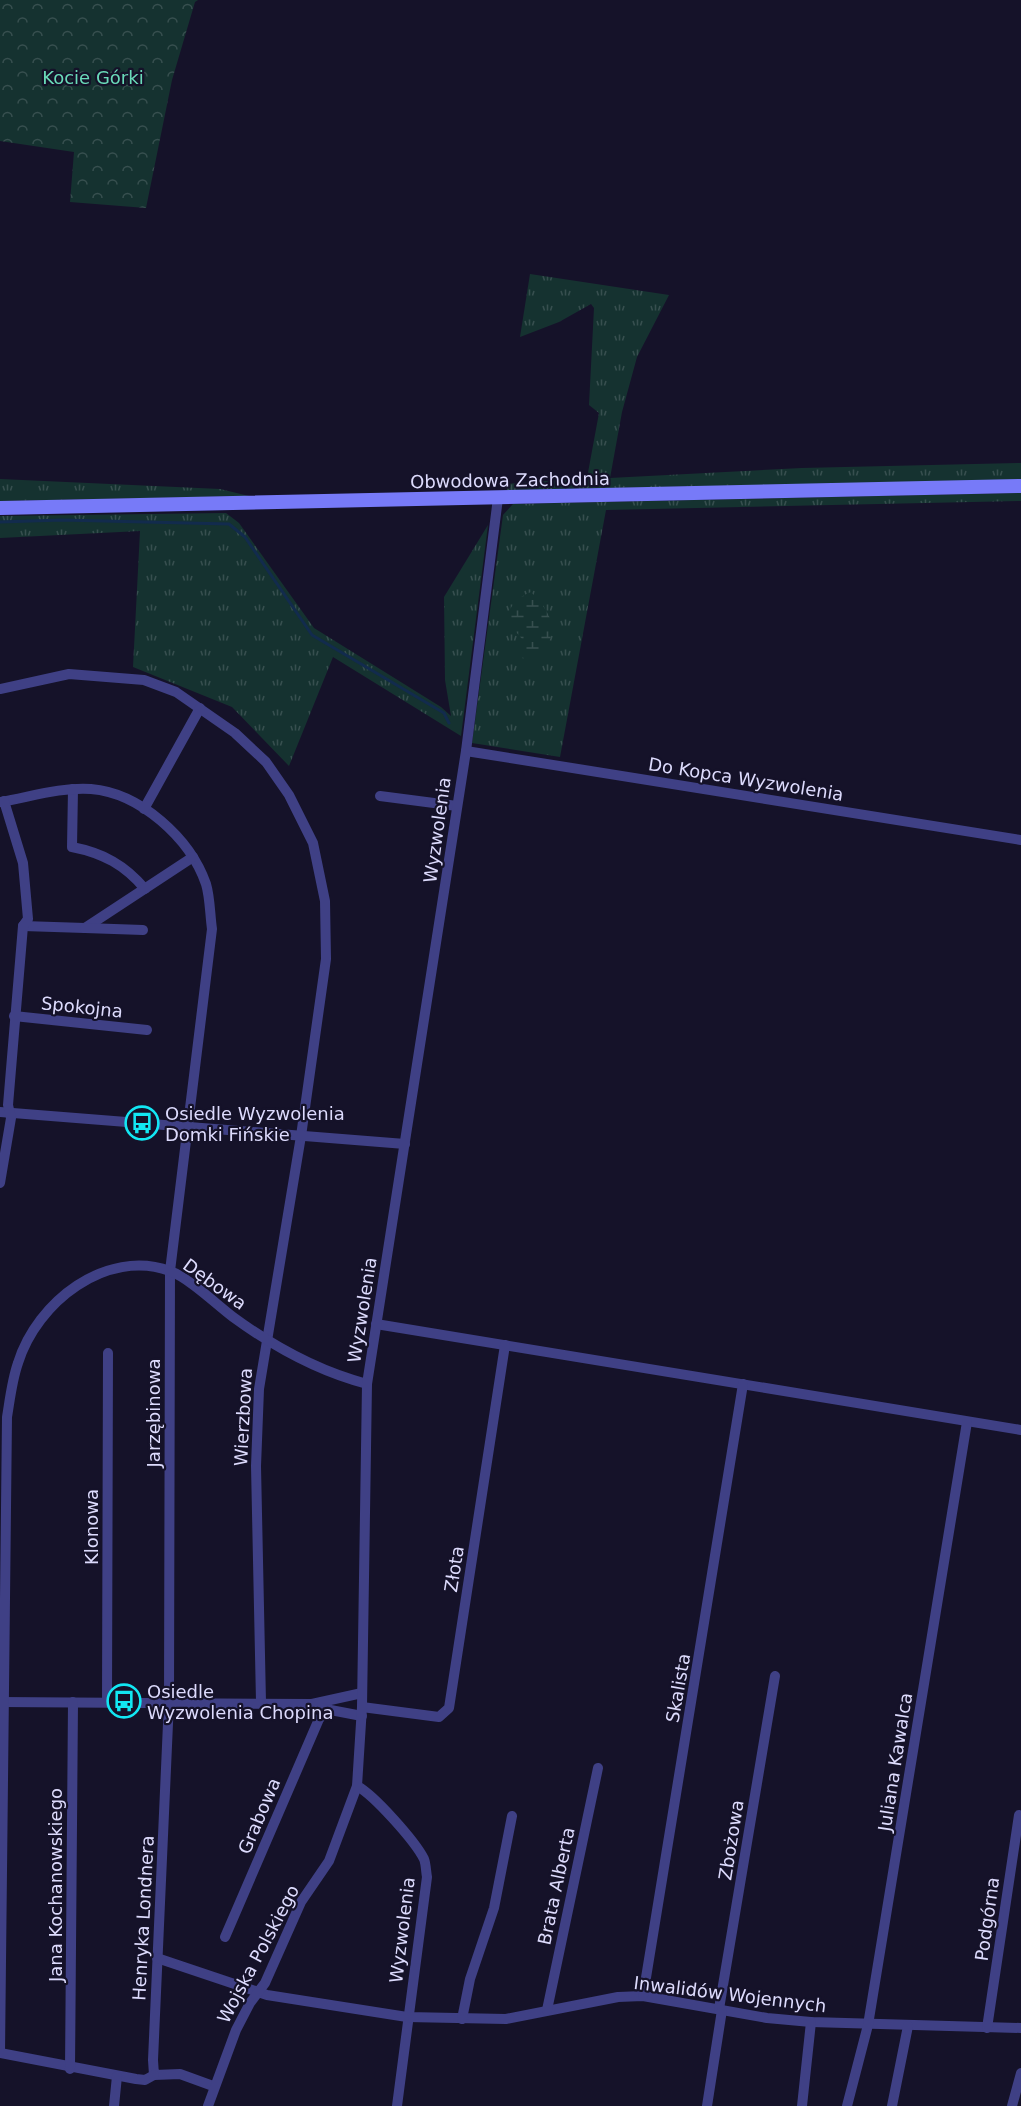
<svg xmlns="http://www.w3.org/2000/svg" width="1021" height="2106" viewBox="0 0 1021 2106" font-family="'DejaVu Sans',sans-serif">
<defs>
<pattern id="grass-tufts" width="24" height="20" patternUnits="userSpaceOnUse" patternTransform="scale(1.5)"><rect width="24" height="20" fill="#153230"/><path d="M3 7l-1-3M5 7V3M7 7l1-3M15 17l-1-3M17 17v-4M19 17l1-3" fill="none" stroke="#374f4f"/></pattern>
<pattern id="wetland-marsh" width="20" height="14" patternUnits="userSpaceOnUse" patternTransform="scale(1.5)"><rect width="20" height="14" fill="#153230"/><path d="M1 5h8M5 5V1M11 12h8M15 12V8" fill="none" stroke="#374f4f"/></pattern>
<pattern id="park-crowns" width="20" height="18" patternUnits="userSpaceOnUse" patternTransform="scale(1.5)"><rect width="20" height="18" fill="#153230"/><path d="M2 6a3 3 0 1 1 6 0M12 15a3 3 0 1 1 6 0" fill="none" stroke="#374f4f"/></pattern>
</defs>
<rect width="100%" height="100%" fill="#151229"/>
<g fill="url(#grass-tufts)">
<polygon points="530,274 669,295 637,357 622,412 610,478 802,468 1021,463 1021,480 507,490 504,484 587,478 599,413 589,405 594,308 591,304 559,322 520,337"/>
<polygon points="0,479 220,489 249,496 0,501"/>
<polygon points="1021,493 1021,501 606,510 560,757 472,743 503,515 513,504"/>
<polygon points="226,513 239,523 314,628 441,707 451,716 445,680 444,597 488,525 461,736 333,657 289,766 232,707 133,667 140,531 0,538 0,516"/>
</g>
<path fill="url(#wetland-marsh)" d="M531,592C556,618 563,638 529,660L522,658V639L505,619C511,606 517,597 531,592Z"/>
<polygon fill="url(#park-crowns)" points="0,0 198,0 195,2 172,80 146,208 70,202 74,152 0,141"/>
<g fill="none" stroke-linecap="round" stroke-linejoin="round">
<polyline stroke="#122b4d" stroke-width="3" points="0,522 62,520 229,524 245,537 312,635 444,713 449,723"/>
<g stroke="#3f4085" stroke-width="10">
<polyline points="0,689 69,674 144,680 176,692 235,733 266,762 289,795 313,843 325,901 326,959 301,1136 259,1389 256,1466 261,1702"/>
<polyline points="466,751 1021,840"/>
<path d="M73,789L72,847C103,853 125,865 145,889"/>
<polyline points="380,796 457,806"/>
<path d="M0,802C30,797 60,787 91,789C140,793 190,838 206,884C210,897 210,915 212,929L170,1271L169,1701L153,2060L154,2075L180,2074L213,2086"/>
<polyline points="144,809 200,708"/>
<polyline points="23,926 85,928 193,857"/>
<polyline points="85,928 143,930"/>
<polyline points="14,1016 147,1030"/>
<polyline points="0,1112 405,1144"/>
<polyline points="0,1183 11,1118 8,1105 23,926 28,919 23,863 4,801"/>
<polyline points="376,1324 1021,1430"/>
<polyline points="107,1701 108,1353"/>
<polyline points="0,1702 312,1704 362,1693"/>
<polyline points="362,1707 439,1717 449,1708 505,1345"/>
<polyline points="320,1708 362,1716"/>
<path d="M357,1786C374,1795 415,1841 424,1859C426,1864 426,1872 427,1877L397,2106"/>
<polyline points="225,1937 319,1719 327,1711"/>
<polyline points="157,1958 267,1995 407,2017 506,2019 618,1997 643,1996 767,2018 811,2022 1021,2028"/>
<polyline points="643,1996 743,1384"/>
<polyline points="719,2009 775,1676"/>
<polyline points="547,2010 598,1768"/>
<polyline points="462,2019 470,1979 494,1908 512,1816"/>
<polyline points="987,2028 1019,1815"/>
<path d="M0,2053L7,1417C10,1399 12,1380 18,1363C37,1302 106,1248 170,1271C189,1278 216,1304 233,1317C274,1347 317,1371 367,1384"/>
<polyline points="0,2053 136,2079 145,2080 154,2075"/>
<polyline points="70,2069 73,1702"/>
<polyline points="114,2106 117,2076"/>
<polyline points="208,2106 236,2030 250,2003 265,1983 301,1902 329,1861 357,1786 362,1707 367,1384 466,751 498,498"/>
<polyline points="707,2106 722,2010"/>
<polyline points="802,2106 811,2022"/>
<polyline points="847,2106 868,2025 967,1422"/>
<polyline points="892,2106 908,2026"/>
<polyline points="1012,2106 1021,2073"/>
</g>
<polyline stroke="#777af8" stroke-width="14" points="0,508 1021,486"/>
</g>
<defs>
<g id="bus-ring" transform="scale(1.725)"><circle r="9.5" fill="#151229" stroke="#12e7f3" stroke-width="1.5"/><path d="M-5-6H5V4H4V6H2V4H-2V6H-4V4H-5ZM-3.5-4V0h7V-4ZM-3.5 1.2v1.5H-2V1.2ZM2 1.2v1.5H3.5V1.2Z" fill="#12e7f3"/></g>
</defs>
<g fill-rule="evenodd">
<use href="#bus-ring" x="142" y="1123"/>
<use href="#bus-ring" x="124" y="1701"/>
</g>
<g text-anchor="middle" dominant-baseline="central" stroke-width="4.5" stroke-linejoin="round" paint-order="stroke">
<g font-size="18" fill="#6adbb9" stroke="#151229">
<text x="93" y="77">Kocie Górki</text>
</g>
<g font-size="18" fill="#dddbfd" stroke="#151229">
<text transform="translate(510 480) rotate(-1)">Obwodowa Zachodnia</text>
<text transform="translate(746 779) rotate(9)">Do Kopca Wyzwolenia</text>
<text transform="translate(437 830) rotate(-82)">Wyzwolenia</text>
<text transform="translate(82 1007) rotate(6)">Spokojna</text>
<text transform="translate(215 1284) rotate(36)">Dębowa</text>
<text transform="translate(362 1310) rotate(-81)">Wyzwolenia</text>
<text transform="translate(153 1413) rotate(-90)">Jarzębinowa</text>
<text transform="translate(243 1417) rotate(-87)">Wierzbowa</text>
<text transform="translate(91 1527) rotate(-90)">Klonowa</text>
<text transform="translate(454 1569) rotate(-81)">Złota</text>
<text transform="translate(678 1688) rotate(-80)">Skalista</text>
<text transform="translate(895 1762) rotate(-81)">Juliana Kawalca</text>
<text transform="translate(259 1816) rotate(-67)">Grabowa</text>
<text transform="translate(731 1840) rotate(-81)">Zbożowa</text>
<text transform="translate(55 1885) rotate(-90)">Jana Kochanowskiego</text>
<text transform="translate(556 1886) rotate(-78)">Brata Alberta</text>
<text transform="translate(143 1918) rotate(-87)">Henryka Londnera</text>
<text transform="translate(987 1919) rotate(-82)">Podgórna</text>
<text transform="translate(402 1930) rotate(-83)">Wyzwolenia</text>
<text transform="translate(258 1954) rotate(-62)">Wojska Polskiego</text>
<text transform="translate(730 1994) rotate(7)">Inwalidów Wojennych</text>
</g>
<g font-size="18" fill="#dddbfd" stroke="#151229" text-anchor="start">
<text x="165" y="1113">Osiedle Wyzwolenia<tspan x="165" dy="21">Domki Fińskie</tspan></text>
<text x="147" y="1691">Osiedle<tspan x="147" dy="21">Wyzwolenia Chopina</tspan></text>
</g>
</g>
</svg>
